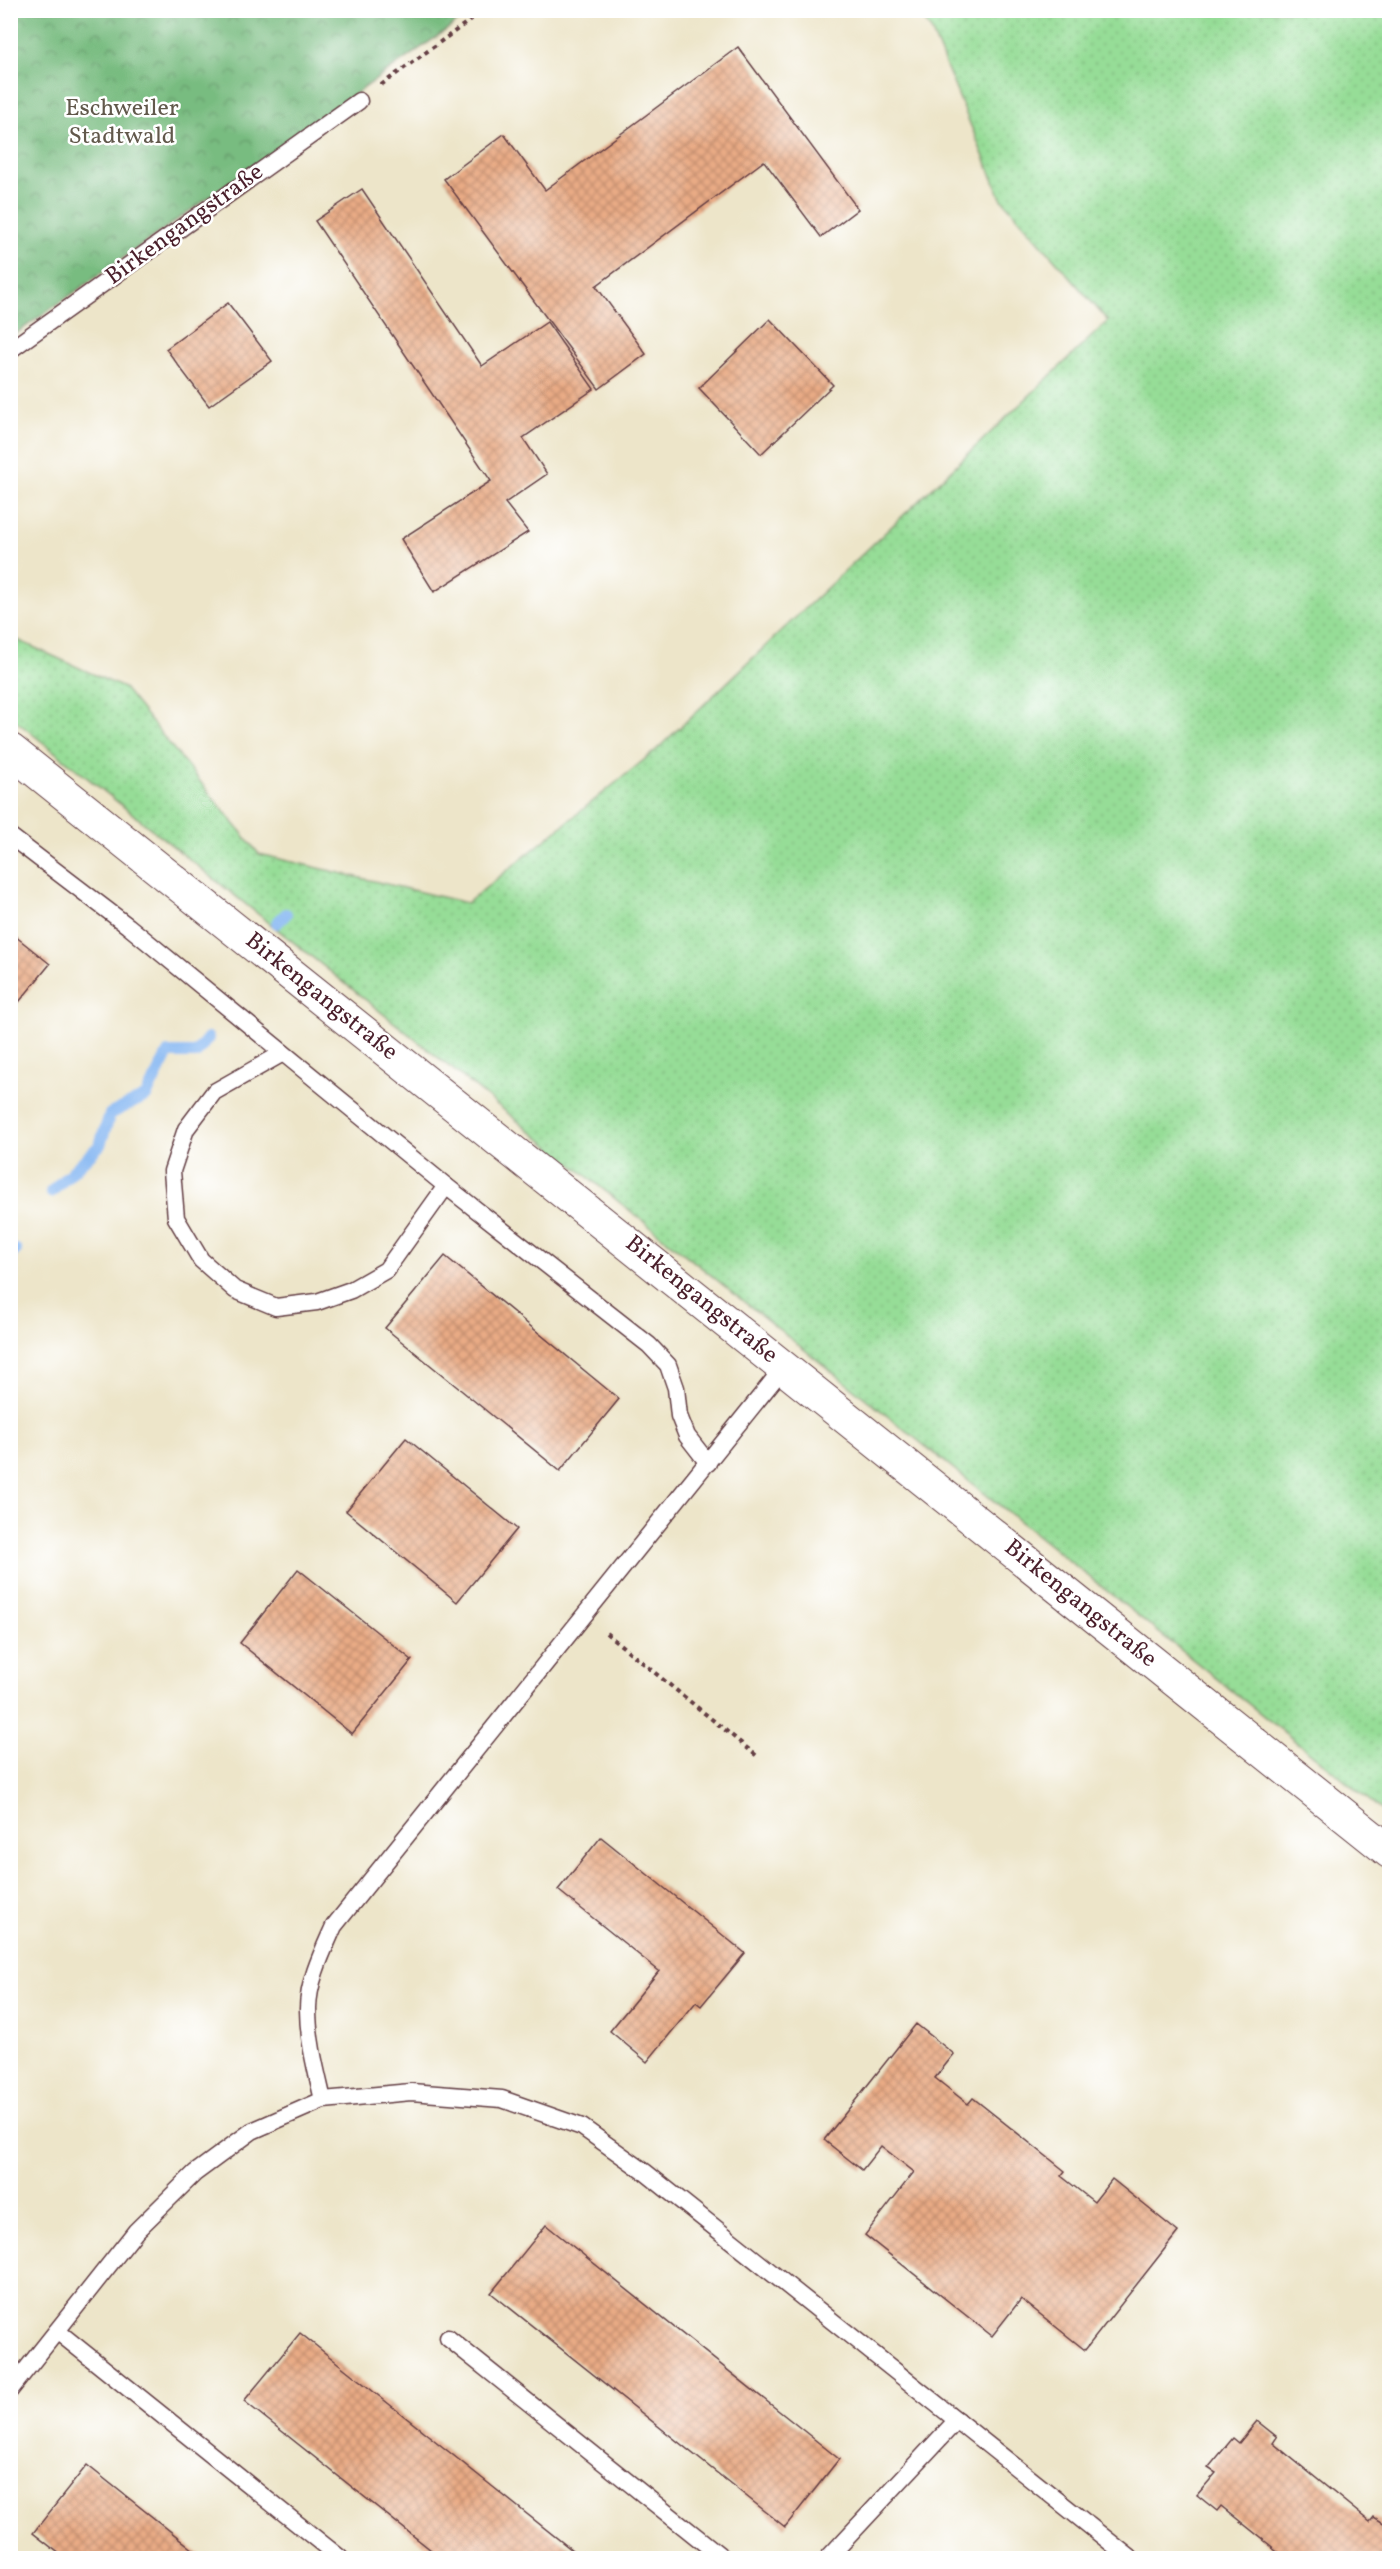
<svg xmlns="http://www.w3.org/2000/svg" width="1400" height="2569" viewBox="0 0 1400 2569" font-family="Vollkorn,serif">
<defs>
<pattern id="grass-dots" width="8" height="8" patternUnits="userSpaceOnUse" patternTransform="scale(1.5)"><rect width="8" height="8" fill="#96dd97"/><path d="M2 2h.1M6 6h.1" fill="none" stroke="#83bd82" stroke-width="1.8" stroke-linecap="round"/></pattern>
<pattern id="forest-crowns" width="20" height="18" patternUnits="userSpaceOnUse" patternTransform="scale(1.5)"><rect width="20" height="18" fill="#78bc80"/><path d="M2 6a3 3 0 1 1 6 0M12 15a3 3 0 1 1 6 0" fill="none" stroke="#649869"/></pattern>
<pattern id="building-cross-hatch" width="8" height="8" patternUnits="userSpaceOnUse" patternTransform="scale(1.5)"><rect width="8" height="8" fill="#e9ab85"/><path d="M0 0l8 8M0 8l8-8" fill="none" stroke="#bf8b6d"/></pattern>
</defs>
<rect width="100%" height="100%" fill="#fff"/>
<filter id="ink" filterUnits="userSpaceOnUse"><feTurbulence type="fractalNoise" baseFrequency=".0167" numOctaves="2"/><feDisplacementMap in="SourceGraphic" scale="12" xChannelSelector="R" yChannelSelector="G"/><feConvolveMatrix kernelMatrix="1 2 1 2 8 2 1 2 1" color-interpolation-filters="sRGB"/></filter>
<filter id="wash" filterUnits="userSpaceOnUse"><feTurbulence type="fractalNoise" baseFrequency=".008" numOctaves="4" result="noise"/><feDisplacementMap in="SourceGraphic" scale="24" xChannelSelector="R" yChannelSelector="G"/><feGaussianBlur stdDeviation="1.35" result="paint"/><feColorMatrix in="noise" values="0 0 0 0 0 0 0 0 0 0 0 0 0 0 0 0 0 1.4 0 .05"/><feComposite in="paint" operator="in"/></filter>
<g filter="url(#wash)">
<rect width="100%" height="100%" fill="#ede5c9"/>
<polygon fill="url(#grass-dots)" stroke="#707e61" stroke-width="1.5" points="918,11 1389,11 1389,1816 11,717 11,637 124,688 259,854 467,903 655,751 1108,321 1001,198 931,30"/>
<polygon fill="url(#forest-crowns)" stroke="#616e56" stroke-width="1.5" points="11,10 473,10 473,11 11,337"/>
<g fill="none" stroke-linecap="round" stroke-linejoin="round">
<g stroke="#86b7f2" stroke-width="12">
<polyline points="277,923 286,914"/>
<polyline points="51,1192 100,1145 110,1114 146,1096 168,1053 196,1053 208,1038"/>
<polyline points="10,1254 16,1250"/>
</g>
</g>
<g id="blocks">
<g fill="url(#building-cross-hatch)">
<polygon points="738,47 858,209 821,237 764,161 596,286 646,354 599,389 444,179 504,134 545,190"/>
<polygon points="362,189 482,366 547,322 594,389 523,438 547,474 505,503 528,532 434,592 401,539 491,481 315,221"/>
<polygon points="228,303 272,361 209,406 166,349"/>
<polygon points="770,319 833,385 761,454 699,388"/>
<polygon points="10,932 50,964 19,1002 10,995"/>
<polygon points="445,1256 619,1399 560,1471 385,1328"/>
<polygon points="406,1438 517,1529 457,1602 346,1511"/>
<polygon points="298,1569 412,1660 352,1734 240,1643"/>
<polygon points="601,1837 745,1953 701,2006 696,2002 647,2062 610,2031 659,1971 558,1890"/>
<polygon points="916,2024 954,2054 935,2078 968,2104 973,2098 1065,2171 1061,2176 1094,2202 1112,2179 1178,2232 1085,2350 1021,2299 992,2336 865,2235 914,2172 881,2146 862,2170 824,2140"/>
<polygon points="546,2225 839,2459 785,2527 491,2293"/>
<polygon points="300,2333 582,2558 441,2558 244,2401"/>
<polygon points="1257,2421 1277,2437 1273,2443 1370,2522 1374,2517 1390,2527 1389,2558 1286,2558 1221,2506 1217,2511 1197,2495 1216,2473 1208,2468 1233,2438 1239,2443"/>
<polygon points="87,2465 204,2558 65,2558 33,2533"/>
</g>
</g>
</g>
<g filter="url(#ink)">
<use href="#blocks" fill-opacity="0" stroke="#623d43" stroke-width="1.5"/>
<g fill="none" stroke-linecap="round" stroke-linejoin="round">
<g stroke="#623d43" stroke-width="19">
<g id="lane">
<polyline points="10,350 359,101"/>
<polyline points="10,836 128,926 446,1186 649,1345 668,1365 676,1388 679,1416 687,1436 708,1463"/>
<polyline points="283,1053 214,1092 186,1129 172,1171 176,1218 201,1260 235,1290 276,1307 317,1302 351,1290 386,1270 446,1186"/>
<path d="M323,2100C316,2070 308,2040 308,2009C308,1981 323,1951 334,1926L784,1367"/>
<polyline points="57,2331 340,2558"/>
<polyline points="448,2338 723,2558"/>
<polyline points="10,2390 136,2231 195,2173 252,2131 323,2100 411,2092 502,2099 582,2127 645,2172 1130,2558"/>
<polyline points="828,2558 957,2420"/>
</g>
</g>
<g stroke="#623d43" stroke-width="35">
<polyline id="secondary" points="10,750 1390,1852"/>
</g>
<g stroke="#623d43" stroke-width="4" stroke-dasharray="4.5 4.5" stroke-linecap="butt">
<polyline points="381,85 484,10"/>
<polyline points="606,1633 757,1756"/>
</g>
<use href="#lane" stroke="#fff" stroke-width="16"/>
<use href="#secondary" stroke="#fff" stroke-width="33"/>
</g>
</g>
<g text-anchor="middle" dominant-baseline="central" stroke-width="5" stroke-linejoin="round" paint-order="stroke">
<g font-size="24" fill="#61584b" stroke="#fff">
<text x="122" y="109">Eschweiler<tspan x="122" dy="28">Stadtwald</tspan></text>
</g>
<g font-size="24" fill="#4a1f2b" stroke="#fff">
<text transform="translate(185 225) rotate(-36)">Birkengangstraße</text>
<text transform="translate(321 997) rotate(39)">Birkengangstraße</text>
<text transform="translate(701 1300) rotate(39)">Birkengangstraße</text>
<text transform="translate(1080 1604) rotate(39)">Birkengangstraße</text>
</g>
</g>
<rect width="1400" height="2569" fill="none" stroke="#fff" stroke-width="36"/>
</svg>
